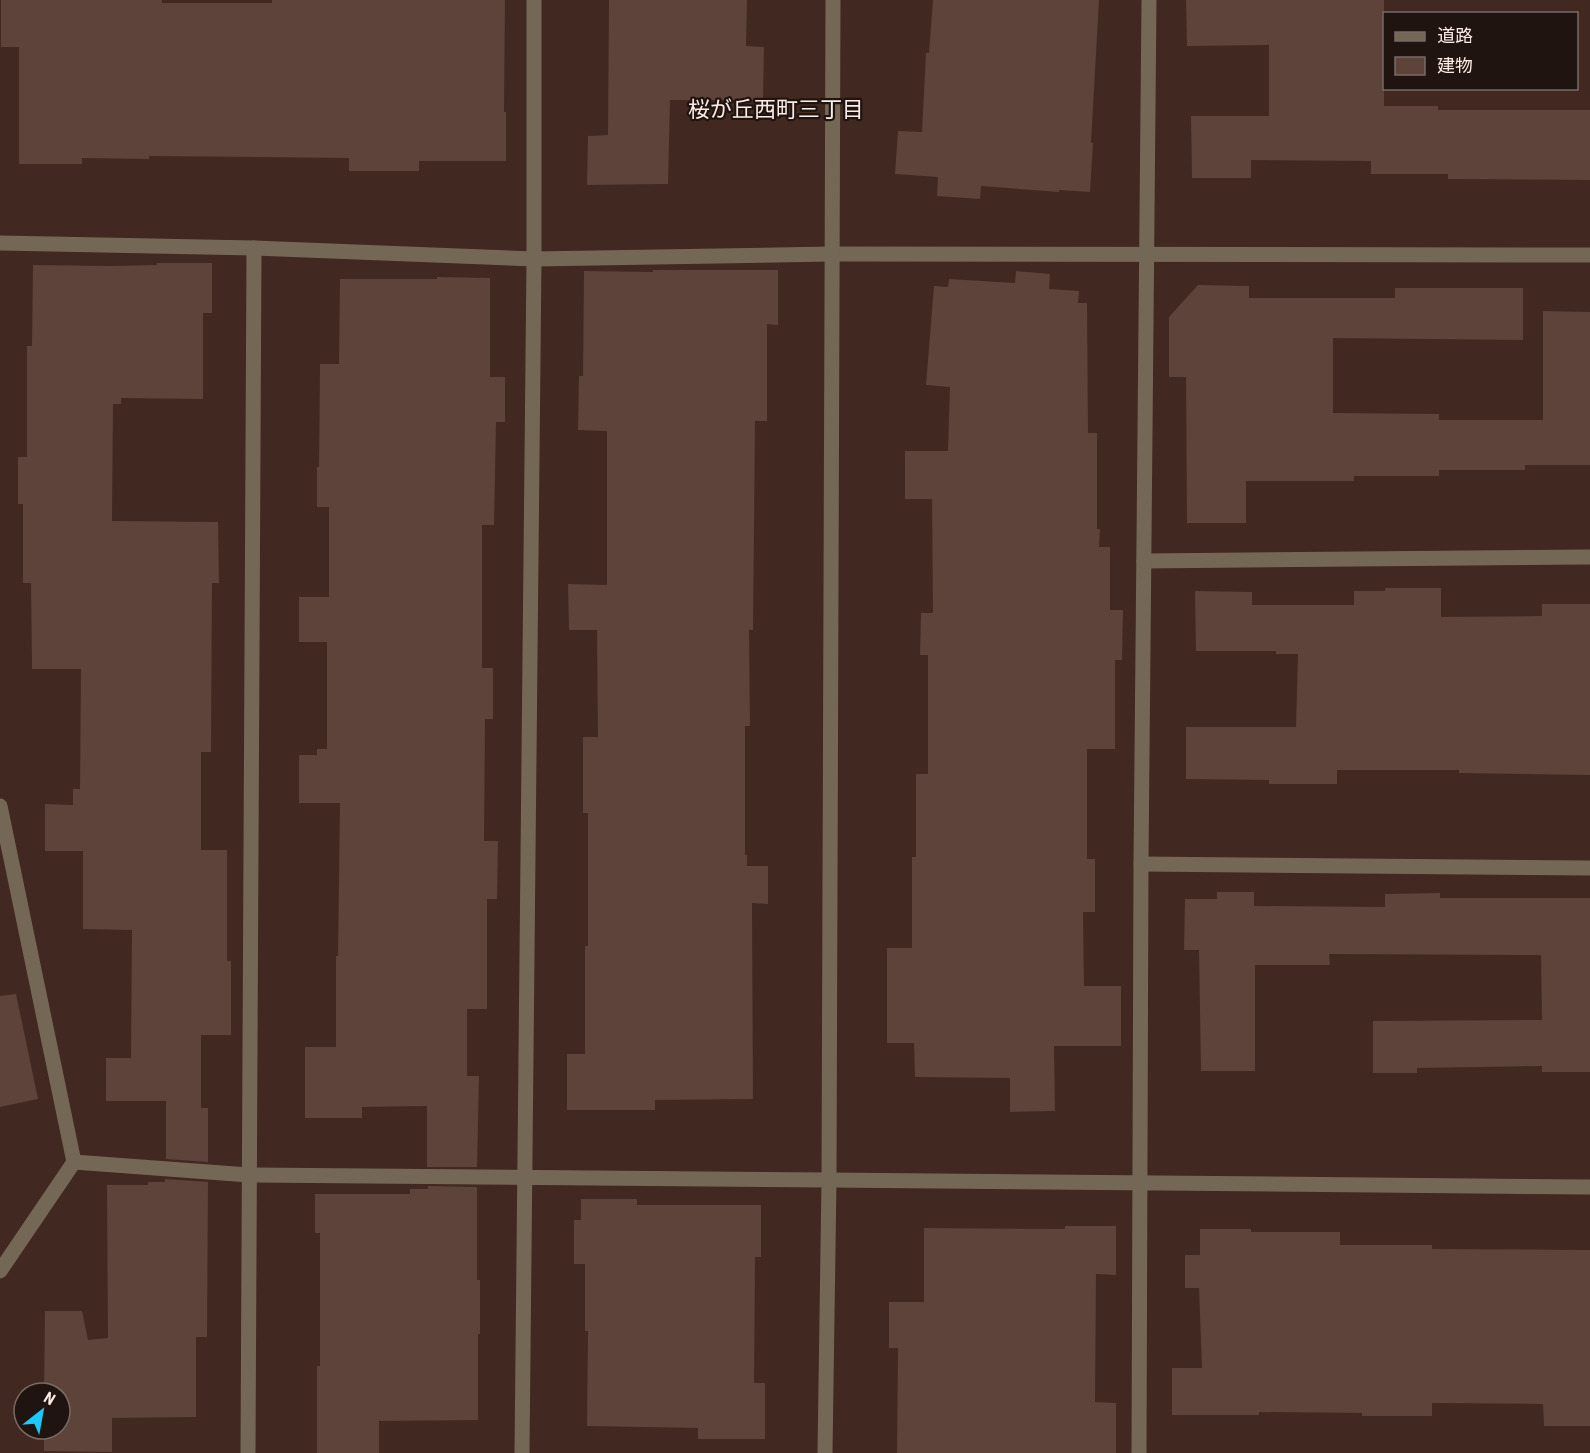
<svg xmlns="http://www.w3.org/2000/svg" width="1590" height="1453" viewBox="0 0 1590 1453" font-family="'Roboto Condensed','Noto Sans JP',sans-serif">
<rect width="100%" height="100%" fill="#412820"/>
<g fill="#5d433a">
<polygon points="1,0 162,0 162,3 272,3 272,0 505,0 504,112 506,112 506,161 419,161 419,171 349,171 349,158 149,156 149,159 82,158 82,164 19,164 19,47 1,47"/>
<polygon points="609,0 747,0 746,46 764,47 763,100 670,100 668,184 587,185 588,136 608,135"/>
<polygon points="933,0 1099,0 1091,143 1093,143 1090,192 1059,190 1059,192 981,186 980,199 937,196 938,177 895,174 898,131 922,132 926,53 929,53"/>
<polygon points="1186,0 1384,0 1384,106 1438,106 1438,110 1590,110 1590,180 1448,179 1448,174 1371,174 1371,161 1251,160 1251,178 1192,178 1191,116 1269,116 1269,45 1187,46"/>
<polygon points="157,263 212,263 212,313 203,313 203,399 121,398 121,404 113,404 112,521 218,522 219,583 212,583 211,752 201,752 201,850 227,850 227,961 231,961 231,1035 201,1035 201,1108 208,1108 208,1162 166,1159 166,1101 106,1101 106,1058 131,1058 132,930 83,929 83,851 45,851 45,804 73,805 73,789 80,789 81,669 32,669 31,583 23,583 23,504 18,504 18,457 27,457 27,346 32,346 33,265 110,266 157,265"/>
<polygon points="653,270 778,270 778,325 767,324 767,421 755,421 753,630 749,630 750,726 745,726 745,855 747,855 747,866 768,866 768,904 752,903 753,1099 655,1100 655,1110 567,1110 567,1054 585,1054 585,946 588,946 588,813 583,813 583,737 598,737 597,630 569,630 568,584 607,585 607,431 578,430 579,376 583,376 584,271 653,272"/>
<polygon points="1016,271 1050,274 1049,289 1079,291 1078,303 1087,303 1088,433 1097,433 1097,529 1100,529 1099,547 1110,547 1110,610 1123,610 1122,660 1115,660 1115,749 1087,749 1087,859 1095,859 1095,912 1083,912 1084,986 1121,986 1121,1046 1054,1046 1055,1111 1010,1112 1010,1078 915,1077 914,1043 887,1043 887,948 912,948 912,857 916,857 916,774 928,774 928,655 920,655 921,613 933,613 932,499 905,499 905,451 948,451 950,387 926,385 934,286 948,287 949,279 1015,283"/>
<polygon points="437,277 490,278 490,377 505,377 505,422 496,422 494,525 482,525 482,668 493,668 493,719 485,719 484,841 498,841 497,899 487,899 487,1009 467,1009 467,1076 479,1076 477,1167 427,1167 427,1106 362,1107 362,1118 305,1118 305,1047 336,1047 336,956 338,956 340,803 299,803 299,755 317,755 317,749 327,749 327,642 299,642 299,597 329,597 329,507 317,507 317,467 319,467 320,364 339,364 340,279 437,279"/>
<polygon points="1198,285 1249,286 1249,298 1395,298 1395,288 1523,288 1523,340 1333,338 1333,413 1439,414 1439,420 1543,420 1543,311 1590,312 1590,465 1525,465 1525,470 1439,470 1439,476 1354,476 1354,481 1246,481 1246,523 1187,523 1186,377 1169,377 1169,317"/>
<polygon points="1385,588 1441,588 1441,617 1542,616 1542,604 1590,604 1590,775 1459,773 1459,770 1337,770 1337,784 1269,784 1269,780 1186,779 1186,727 1296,727 1298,654 1276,654 1276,651 1196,651 1195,591 1252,592 1252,605 1354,605 1354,591 1385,591"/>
<polygon points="1217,892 1254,892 1254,906 1385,907 1385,894 1440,893 1440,898 1590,898 1590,1072 1542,1072 1542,1066 1417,1068 1417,1073 1373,1073 1373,1021 1542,1020 1541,955 1329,954 1330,965 1255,965 1255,1071 1201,1071 1199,950 1184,950 1185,899 1217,899"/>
<polygon points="16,994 38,1099 0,1107 0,996"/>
<polygon points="165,1179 208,1182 207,1337 196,1337 196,1417 112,1418 112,1452 44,1451 44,1429 60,1429 60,1393 44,1393 45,1311 82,1311 88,1340 108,1338 107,1185 148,1185 148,1182 165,1182"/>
<polygon points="428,1186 477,1187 477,1280 480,1280 480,1334 478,1334 478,1420 379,1421 379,1453 317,1453 317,1366 320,1366 320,1233 315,1233 315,1194 410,1194 410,1189 428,1189"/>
<polygon points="581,1199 637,1199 637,1205 761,1205 761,1257 755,1257 754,1383 765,1383 765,1439 698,1439 698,1428 587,1426 588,1331 585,1331 585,1264 574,1264 574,1220 581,1220"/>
<polygon points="1065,1226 1116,1226 1116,1275 1096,1274 1095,1402 1116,1403 1116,1453 897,1453 898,1348 889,1348 889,1302 924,1302 924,1228 1065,1229"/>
<polygon points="1200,1229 1251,1229 1251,1232 1340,1232 1340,1245 1432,1245 1432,1249 1590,1250 1590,1426 1544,1426 1543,1404 1432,1403 1432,1416 1362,1416 1362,1413 1259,1412 1259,1415 1172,1415 1172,1368 1202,1368 1199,1288 1185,1288 1185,1255 1200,1255"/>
</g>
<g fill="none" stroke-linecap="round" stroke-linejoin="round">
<g stroke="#756756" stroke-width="15">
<polyline points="0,243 254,248 534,259 832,254 1590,255"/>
<polyline points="1144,561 1590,557"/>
<polyline points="0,806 74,1162 0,1271"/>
<polyline points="1141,864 1590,868"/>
<polyline points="74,1162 249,1175 829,1180"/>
<polyline points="248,1453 254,248"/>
<polyline points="522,1453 534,259 534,0"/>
<polyline points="1139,1453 1141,864 1149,0"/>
</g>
<g stroke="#756756" stroke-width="15">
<polyline points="829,1180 1590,1187"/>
<polyline points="825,1453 829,1180 833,0"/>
</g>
</g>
<g text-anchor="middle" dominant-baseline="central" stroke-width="4.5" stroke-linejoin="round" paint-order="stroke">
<g font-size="22" fill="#fdece6" stroke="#1f1410">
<text x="776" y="109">桜が丘西町三丁目</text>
</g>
</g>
<rect x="1383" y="12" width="195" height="78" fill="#1f1410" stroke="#786a66" stroke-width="1.5"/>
<rect x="1395" y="32" width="30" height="9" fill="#756756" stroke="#786a66" stroke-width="1.5"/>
<text x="1437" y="42" font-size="18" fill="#fdece6">道路</text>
<rect x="1395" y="57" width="30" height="18" fill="#5d433a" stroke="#786a66" stroke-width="1.5"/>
<text x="1437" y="72" font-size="18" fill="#fdece6">建物</text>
<g transform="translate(42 1411) rotate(31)"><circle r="28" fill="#1f1410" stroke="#786a66" stroke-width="1.5"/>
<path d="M0-4.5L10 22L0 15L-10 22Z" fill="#1cc9fc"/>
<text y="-9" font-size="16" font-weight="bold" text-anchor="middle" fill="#fdece6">N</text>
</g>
</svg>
